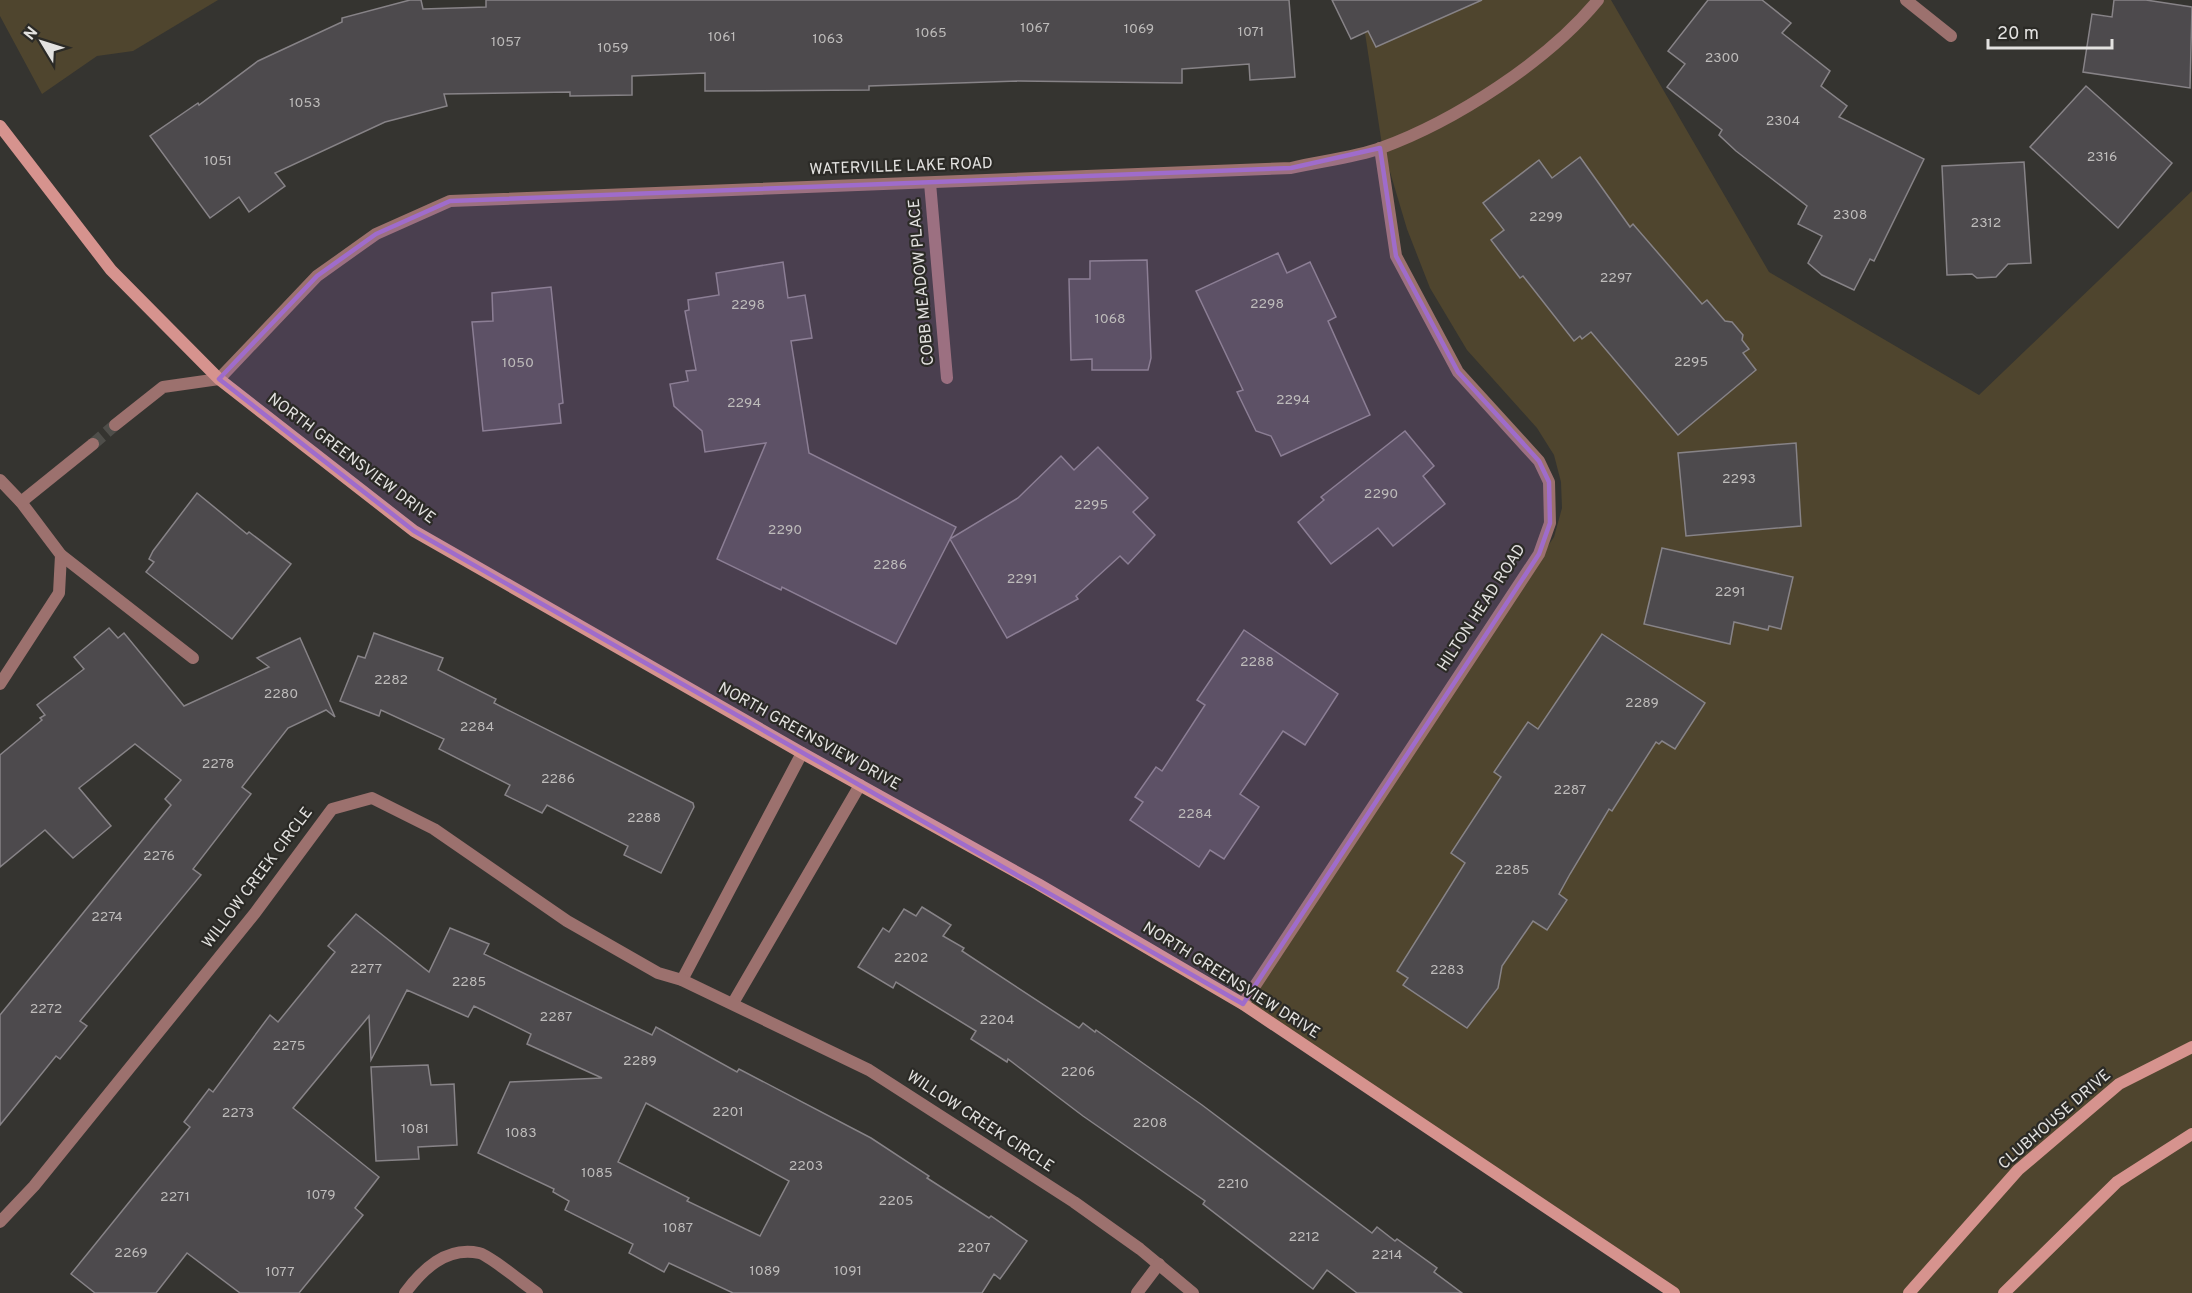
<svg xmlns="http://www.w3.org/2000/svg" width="2192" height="1293" viewBox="0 0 2192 1293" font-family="Overpass,sans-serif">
<rect width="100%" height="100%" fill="#353430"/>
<g fill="#4f452e">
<polygon points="0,0 218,0 133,51 97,56 42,94 0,16"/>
<polygon points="1360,0 1611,0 1769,272 1979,395 2192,191 2192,1293 1678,1293 1240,1009 1554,537 1562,508 1561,482 1554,455 1537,428 1467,350 1430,288 1407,229 1382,145"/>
</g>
<g fill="#4d4a4d" stroke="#878387" stroke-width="1.5" fill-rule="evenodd">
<polygon points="410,0 421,0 423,9 486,7 486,0 1289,0 1295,77 1250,80 1249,64 1182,69 1182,83 1018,81 869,86 869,90 705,91 705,73 632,76 632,95 570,96 570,92 444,94 447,106 385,122 275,173 285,186 249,212 239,197 210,218 150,136 198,103 199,105 258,61 342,22 342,18"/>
<polygon points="1332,0 1482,0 1376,47 1368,31 1351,39"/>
<polygon points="1708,0 1762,0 1791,23 1782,33 1830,71 1821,86 1847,106 1839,117 1924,159 1874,261 1870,259 1854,290 1822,275 1808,263 1822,236 1798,224 1807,206 1736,151 1719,135 1722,130 1667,87 1685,64 1668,51"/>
<polygon points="2114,0 2146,0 2192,7 2190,88 2083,72 2092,14 2112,17"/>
<polygon points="2086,86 2172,163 2118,228 2030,147"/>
<polygon points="1580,157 1630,227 1633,224 1702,304 1707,300 1725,321 1732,322 1743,335 1742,340 1749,349 1743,353 1756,370 1678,435 1591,332 1582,339 1580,336 1574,341 1523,276 1520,278 1491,240 1504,230 1483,203 1539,160 1552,178"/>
<polygon points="2024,162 2031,263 2008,264 1996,277 1977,278 1972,274 1947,275 1942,166"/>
<polygon points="1278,253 1287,273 1310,262 1336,317 1328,321 1370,415 1281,456 1271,436 1256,431 1237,392 1243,390 1196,291"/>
<polygon points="1147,260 1151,358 1148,370 1092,370 1092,359 1071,360 1069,279 1090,279 1090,261"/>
<polygon points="783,262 788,298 805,295 812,338 791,341 809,453 956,527 950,539 1018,498 1061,456 1074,470 1098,447 1148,498 1133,512 1155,535 1128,564 1120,556 1076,596 1078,599 1007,638 950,539 896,644 782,587 781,590 717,559 766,443 705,452 702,431 674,406 670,384 688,381 686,371 696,370 685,311 689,310 688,300 719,295 716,273"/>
<polygon points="551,287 563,403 559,404 561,423 483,431 472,322 493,321 492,293"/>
<polygon points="1405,431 1434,466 1423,476 1445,504 1393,546 1378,528 1331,564 1298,522 1324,500 1321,497"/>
<polygon points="1796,443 1801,526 1686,536 1678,453"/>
<polygon points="197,493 247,534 249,532 291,564 232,639 146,572 154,562 149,559 153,551"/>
<polygon points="1662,548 1793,577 1781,629 1769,626 1768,630 1734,622 1730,644 1644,624"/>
<polygon points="109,628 118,638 124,633 184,706 269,667 257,658 300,638 335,717 326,710 288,728 242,787 251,794 193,869 201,875 80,1021 87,1026 60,1059 56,1056 0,1125 0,1015 171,805 165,799 181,780 135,744 79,788 111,826 73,858 45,830 0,867 0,755 42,720 40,718 45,715 37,705 84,669 74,657"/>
<polygon points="1244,630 1338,694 1305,745 1283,731 1240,794 1259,807 1224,859 1210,850 1199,867 1130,820 1143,802 1135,797 1156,767 1162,771 1205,705 1197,700"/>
<polygon points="374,633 443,658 438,670 496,699 494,703 693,803 694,807 661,873 624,855 628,846 547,805 542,813 505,795 510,785 439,749 444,739 381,710 379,716 340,701 358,656 365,658"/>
<polygon points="1602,634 1705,703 1675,749 1662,741 1659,744 1656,742 1612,811 1609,809 1570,874 1559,894 1567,900 1547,930 1533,921 1502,966 1498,988 1467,1028 1403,985 1408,978 1397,971 1465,863 1451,853 1501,777 1494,772 1528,722 1538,729"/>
<polygon points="922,907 951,925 943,936 964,948 962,951 1079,1028 1083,1023 1095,1032 1096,1030 1202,1105 1372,1233 1377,1227 1395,1241 1397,1239 1437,1268 1434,1272 1462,1293 1357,1293 1327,1270 1313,1289 1203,1204 1205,1201 1083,1116 1008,1059 1007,1062 971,1039 976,1031 896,982 893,988 858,967 883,928 889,932 904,909 916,916"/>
<path d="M356,914L429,972L450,928L489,944L484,954L652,1035L656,1027L737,1072L739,1069L871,1138L929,1176L927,1178L989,1218L991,1216L1027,1241L1000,1279L994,1274L982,1293H733L669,1263L664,1272L629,1253L633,1244L565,1210L569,1201L553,1192L554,1189L478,1153L510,1082L602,1078L527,1044L531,1034L474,1006L468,1017L407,990L371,1060L369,1016L293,1108L379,1177L355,1208L363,1215L299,1293H240L187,1253L156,1293H95L71,1274L190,1127L184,1122L209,1089L213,1092L270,1015L278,1022L335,952L328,946ZM646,1103L789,1181L760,1236L687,1201L689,1198L618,1162Z"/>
<polygon points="428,1065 431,1085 454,1084 457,1145 418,1147 419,1159 376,1161 371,1067"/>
</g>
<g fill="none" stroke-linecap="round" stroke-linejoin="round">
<polyline stroke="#4f4e4a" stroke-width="12" stroke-dasharray="12 6" stroke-linecap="butt" points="93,444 115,425"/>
<g stroke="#9c716e" stroke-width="12">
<polyline points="1906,0 1951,36"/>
<polyline points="930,183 947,378"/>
<path d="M115,425L163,387L219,379L317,276L376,234L450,201L1291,168C1320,161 1353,158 1381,148C1455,121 1548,61 1598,0"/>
<polyline points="0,480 21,502 61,555 59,593 0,684"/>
<polyline points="21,502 93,444"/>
<polyline points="61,555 193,658"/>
<polyline points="682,980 802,753"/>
<polyline points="733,1003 860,785"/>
<polyline points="1243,1004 1539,554 1550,523 1549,482 1539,461 1458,372 1396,256 1380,148"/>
<polyline points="0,1222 34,1186 255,913 332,809 372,798 434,829 567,921 658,973 682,980 869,1070 1074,1202 1140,1249 1193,1293"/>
<path d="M405,1293C422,1270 446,1246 479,1253C489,1255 525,1285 537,1293"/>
<polyline points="1137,1293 1159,1264"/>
</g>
<g stroke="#d6938e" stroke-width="12">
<polyline points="0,126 111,270 219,379 414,531 802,753 1038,884 1243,1004 1674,1293"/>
<polyline points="1909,1293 2018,1170 2119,1084 2192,1047"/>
<polyline points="2004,1293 2117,1182 2192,1134"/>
</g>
</g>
<path fill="#9f6ccb" fill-opacity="0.2" stroke="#9f6ccb" stroke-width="4.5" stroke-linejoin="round" d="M1380,148L1396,256L1458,372L1539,461L1549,482L1550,523L1539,554L1243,1004L414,531L219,379L317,276L376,234L450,201L1291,168Z"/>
<g text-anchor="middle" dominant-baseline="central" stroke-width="4.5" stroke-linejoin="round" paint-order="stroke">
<g font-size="14" fill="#bebcbb">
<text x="1035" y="28">1067</text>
<text x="1139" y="29">1069</text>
<text x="1251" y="32">1071</text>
<text x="931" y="33">1065</text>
<text x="722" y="37">1061</text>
<text x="828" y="39">1063</text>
<text x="506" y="42">1057</text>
<text x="613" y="48">1059</text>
<text x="1722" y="58">2300</text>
<text x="305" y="103">1053</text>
<text x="1783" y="121">2304</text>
<text x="2102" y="157">2316</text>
<text x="218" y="161">1051</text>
<text x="1850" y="215">2308</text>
<text x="1546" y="217">2299</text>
<text x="1986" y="223">2312</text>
<text x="1616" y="278">2297</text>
<text x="1267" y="304">2298</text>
<text x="748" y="305">2298</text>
<text x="1110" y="319">1068</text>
<text x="1691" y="362">2295</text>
<text x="518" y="363">1050</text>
<text x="1293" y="400">2294</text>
<text x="744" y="403">2294</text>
<text x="1739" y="479">2293</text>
<text x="1381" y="494">2290</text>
<text x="1091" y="505">2295</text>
<text x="785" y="530">2290</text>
<text x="890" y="565">2286</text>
<text x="1022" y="579">2291</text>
<text x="1730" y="592">2291</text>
<text x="1257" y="662">2288</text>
<text x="391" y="680">2282</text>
<text x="281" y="694">2280</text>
<text x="1642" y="703">2289</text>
<text x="477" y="727">2284</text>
<text x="218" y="764">2278</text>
<text x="558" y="779">2286</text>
<text x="1570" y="790">2287</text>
<text x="1195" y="814">2284</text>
<text x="644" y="818">2288</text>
<text x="159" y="856">2276</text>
<text x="1512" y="870">2285</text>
<text x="107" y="917">2274</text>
<text x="911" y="958">2202</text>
<text x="366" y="969">2277</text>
<text x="1447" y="970">2283</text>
<text x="469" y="982">2285</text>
<text x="46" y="1009">2272</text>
<text x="556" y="1017">2287</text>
<text x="997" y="1020">2204</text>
<text x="289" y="1046">2275</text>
<text x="640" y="1061">2289</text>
<text x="1078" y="1072">2206</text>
<text x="728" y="1112">2201</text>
<text x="238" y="1113">2273</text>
<text x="1150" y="1123">2208</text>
<text x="415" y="1129">1081</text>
<text x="521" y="1133">1083</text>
<text x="806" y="1166">2203</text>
<text x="597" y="1173">1085</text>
<text x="1233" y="1184">2210</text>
<text x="321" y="1195">1079</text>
<text x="175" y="1197">2271</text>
<text x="896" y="1201">2205</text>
<text x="678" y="1228">1087</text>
<text x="1304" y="1237">2212</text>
<text x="974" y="1248">2207</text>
<text x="131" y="1253">2269</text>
<text x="1387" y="1255">2214</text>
<text x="765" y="1271">1089</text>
<text x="848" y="1271">1091</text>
<text x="280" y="1272">1077</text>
</g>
<g font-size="16" fill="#e3e2e0" stroke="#2b2a26">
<text transform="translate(901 167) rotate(-2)">WATERVILLE LAKE ROAD</text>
<text transform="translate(922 282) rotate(-95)">COBB MEADOW PLACE</text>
<text transform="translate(351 459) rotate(37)">NORTH GREENSVIEW DRIVE</text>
<text transform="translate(1482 608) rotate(-57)">HILTON HEAD ROAD</text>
<text transform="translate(809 737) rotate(29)">NORTH GREENSVIEW DRIVE</text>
<text transform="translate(258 878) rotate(-53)">WILLOW CREEK CIRCLE</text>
<text transform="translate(1231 981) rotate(32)">NORTH GREENSVIEW DRIVE</text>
<text transform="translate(2055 1120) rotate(-41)">CLUBHOUSE DRIVE</text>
<text transform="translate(980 1122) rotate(33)">WILLOW CREEK CIRCLE</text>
</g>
</g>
<g transform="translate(42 42) rotate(308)" stroke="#2b2a26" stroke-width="4.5" paint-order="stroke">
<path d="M0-4.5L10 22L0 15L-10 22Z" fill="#e3e2e0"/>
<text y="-9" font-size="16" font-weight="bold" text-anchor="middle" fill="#e3e2e0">N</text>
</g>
<path d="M1988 39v9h124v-9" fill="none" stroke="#e3e2e0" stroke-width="3"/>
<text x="1997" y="39" font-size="18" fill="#e3e2e0" stroke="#2b2a26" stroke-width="4.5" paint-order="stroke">20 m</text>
</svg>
